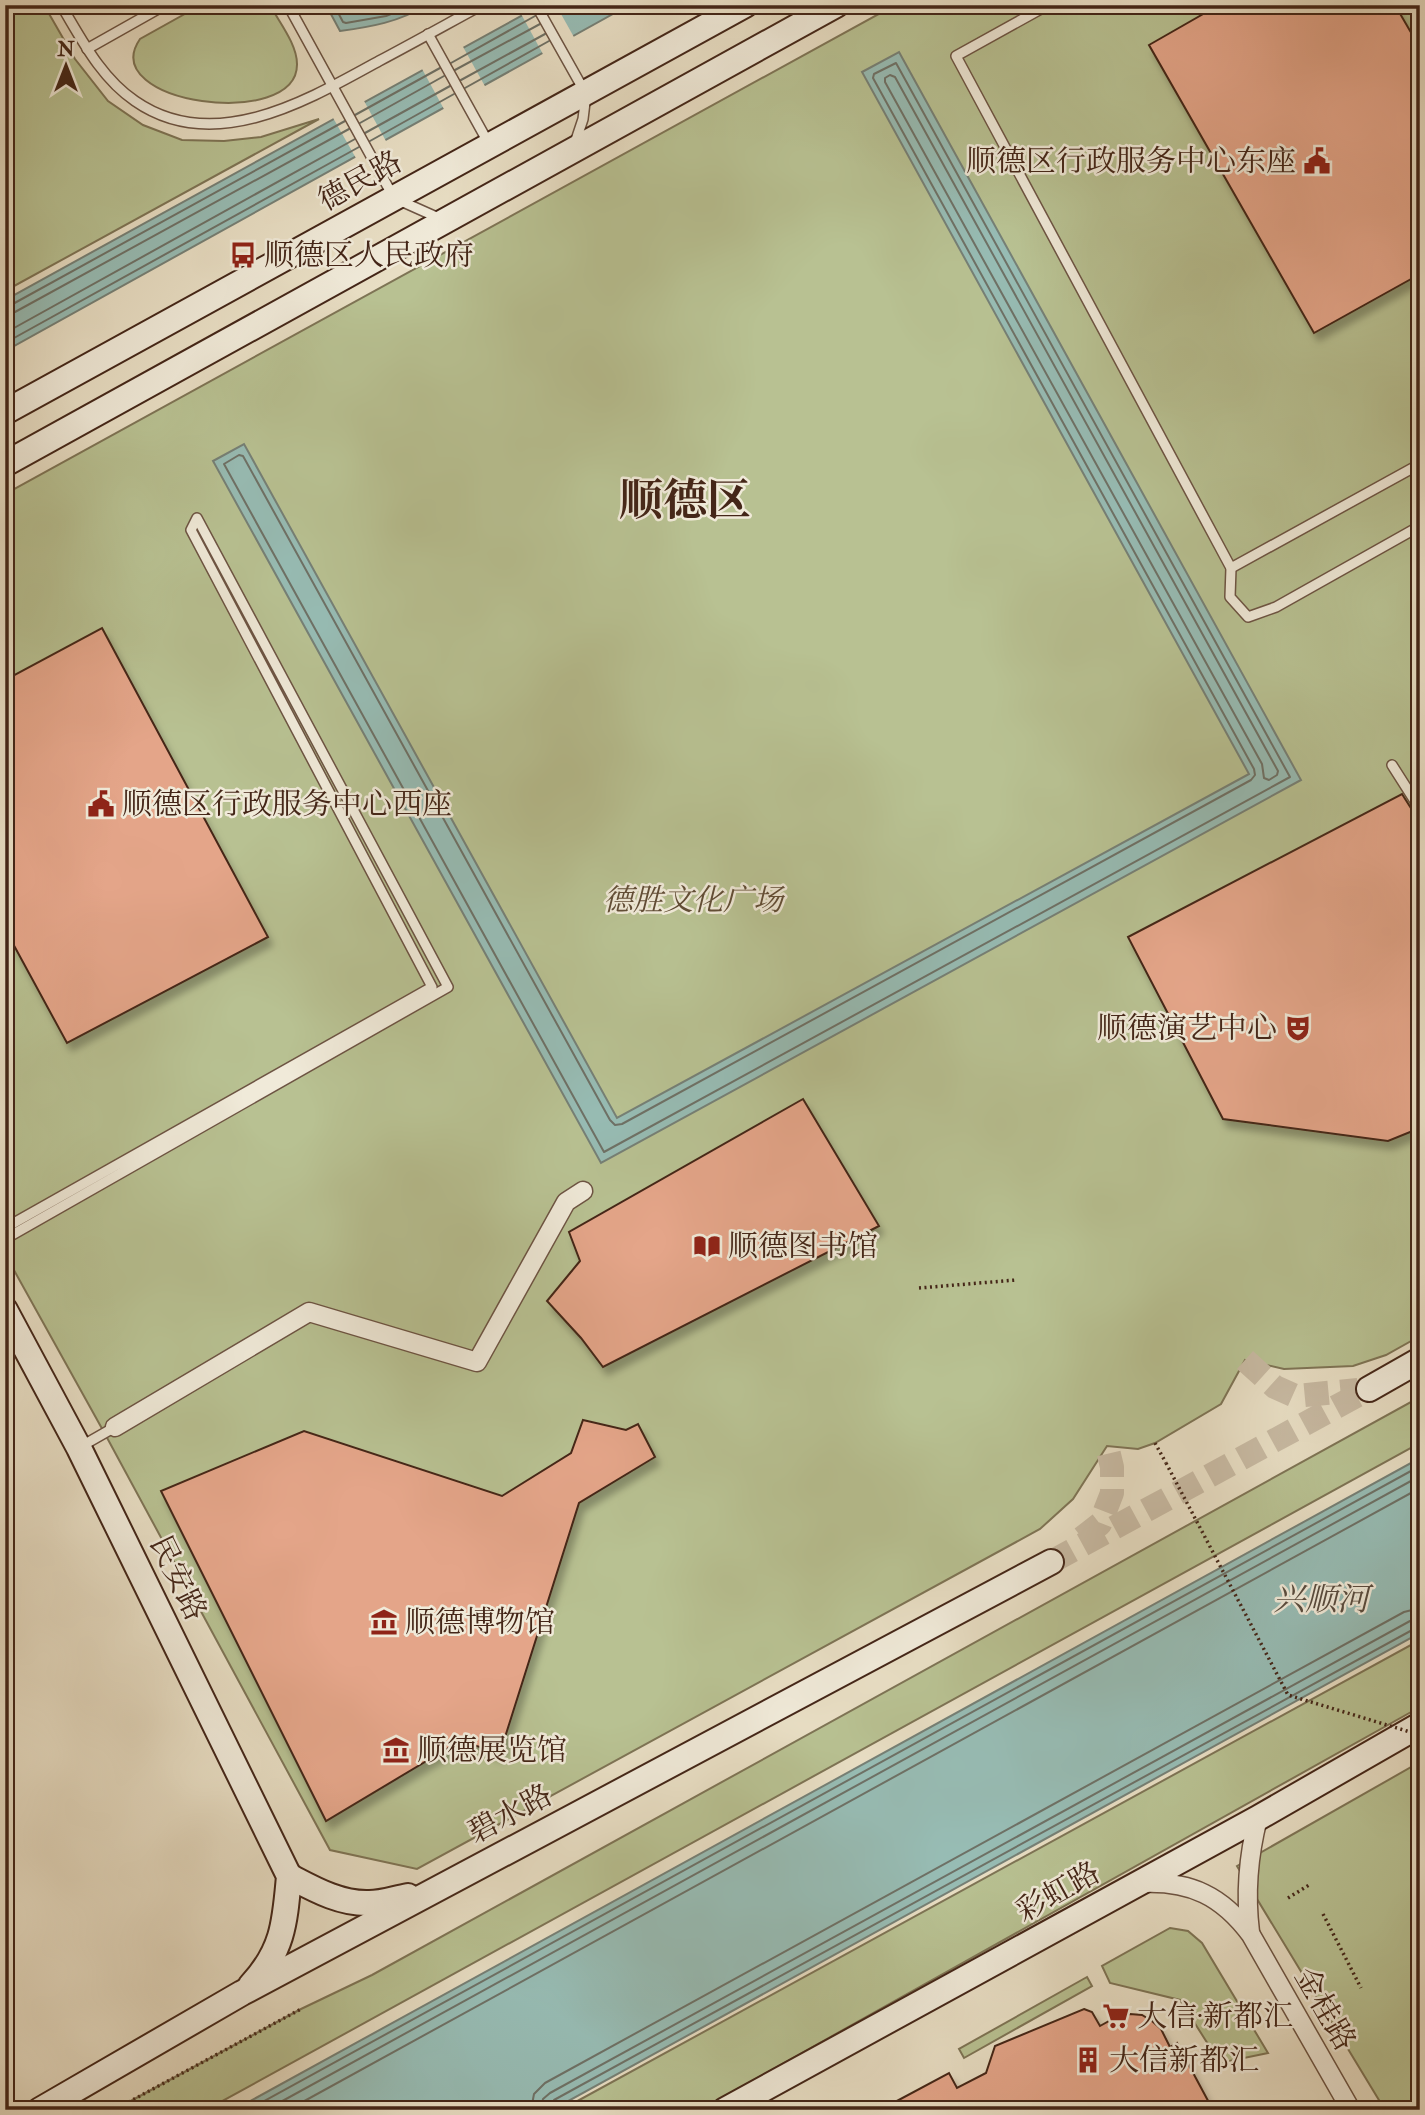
<svg xmlns="http://www.w3.org/2000/svg" width="1425" height="2115" viewBox="0 0 1425 2115" font-family="'IM FELL Double Pica','Noto Serif SC',serif">
<defs>
<filter id="shadow"><feDropShadow dx="4.5" dy="8" stdDeviation="3.5" flood-color="#0004"/></filter>
</defs>
<rect width="100%" height="100%" fill="#e8dec4"/>
<filter id="stains"><feTurbulence type="fractalNoise" baseFrequency=".00286" numOctaves="4"/><feColorMatrix values="0 0 0 0 .2 0 0 0 0 .09 0 0 0 0 .02 0 0 0 .5 -.17"/></filter>
<radialGradient id="worn" r=".72"><stop offset=".6" stop-color="#630" stop-opacity="0"/><stop offset="1" stop-color="#630" stop-opacity=".3"/></radialGradient>
<g fill="#b8c192" stroke="#7e7455" stroke-width="2">
<polygon points="5,5 44,5 75,59 108,101 143,125 182,140 224,141 261,137 319,119 5,291"/>
<path d="M201,5H270C279,22 297,44 297,64C298,131 95,104 140,39Z"/>
<polygon points="895,5 1420,5 1420,1336 1386,1355 1353,1366 1284,1369 1245,1360 1221,1404 1155,1443 1138,1449 1107,1446 1073,1499 1040,1529 417,1869 330,1850 105,1434 5,1254 5,494"/>
<polygon points="1420,1397 1420,1443 206,2110 114,2110 301,2009 372,1975"/>
<polygon points="1420,1640 1420,1707 700,2110 561,2110"/>
<polygon points="1420,1762 1420,2110 1385,2110 1237,1866"/>
<polygon points="1170,1928 1188,1931 1202,1943 1268,2053 1220,2063 1180,2000 1110,1983 1102,1966"/>
<polygon points="1087,1977 1092,1986 964,2058 959,2049"/>
</g>
<g fill="#97bcb4" stroke="#768076" stroke-width="2">
<path d="M326,5H426C400,22 370,27 340,31Z"/>
<polygon points="541,5 629,5 5,351 5,300"/>
<polygon points="899,52 1301,780 601,1163 213,461 244,444 617,1118 1249,774 862,72"/>
<polygon points="1420,1458 1420,1633 552,2110 234,2110"/>
</g>
<g fill="#e8dec4">
<polygon points="533,5 556,5 575,39 544,56 520,12"/>
<polygon points="462,45 486,88 445,111 421,67"/>
<polygon points="363,99 387,143 357,160 332,116"/>
</g>
<g fill="none" stroke-linecap="round" stroke-linejoin="round">
<g stroke="#6e7166" stroke-width="2">
<polyline points="334,5 343,22 346,23 386,16 413,5"/>
<polyline points="451,63 535,16"/>
<polygon points="896,63 1290,777 604,1152 224,464 239,455 243,456 610,1120 615,1125 622,1124 1251,780 1255,775 1254,769 873,78 874,74"/>
<polyline points="455,70 540,24"/>
<polygon points="890,75 895,77 1278,771 1277,775 1269,780 1264,778 1262,764 885,82 885,78"/>
<polyline points="461,80 545,34"/>
<polyline points="465,88 549,41"/>
<polyline points="355,115 440,68"/>
<polyline points="360,123 444,76"/>
<polyline points="365,133 450,86"/>
<polyline points="370,141 454,94"/>
<polyline points="5,305 11,305 345,121"/>
<polyline points="5,314 15,312 349,129"/>
<polyline points="5,333 355,139"/>
<polyline points="5,343 359,147"/>
<polyline points="248,2110 1420,1466"/>
<polyline points="266,2110 1420,1476"/>
<polyline points="288,2110 1420,1488"/>
<polyline points="531,2110 534,2094 545,2083 1404,1612 1420,1608"/>
<polyline points="541,2110 543,2099 550,2093 1410,1621 1420,1619"/>
<polyline points="550,2110 551,2104 554,2100 1414,1629 1420,1628"/>
</g>
</g>
<g fill="#e4a589" stroke="#442618" stroke-width="2" filter="url(#shadow)">
<polygon points="1219,5 1395,5 1420,48 1420,274 1314,333 1149,45"/>
<polygon points="102,628 268,937 67,1043 5,929 5,680"/>
<polygon points="1402,794 1414,813 1420,816 1420,1128 1388,1141 1223,1119 1128,937"/>
<polygon points="803,1099 879,1226 603,1367 581,1338 547,1301 580,1261 569,1232"/>
<polygon points="583,1420 626,1430 638,1424 655,1457 579,1503 500,1753 460,1741 326,1821 161,1491 304,1431 502,1496 571,1453"/>
<polygon points="1084,2009 1092,2012 1100,2026 1118,2016 1130,2014 1142,2015 1152,2021 1161,2029 1170,2047 1177,2043 1213,2110 880,2110 949,2073 957,2088 986,2073 995,2046"/>
</g>
<g fill="none" stroke-linecap="round" stroke-linejoin="round">
<g stroke="#c7b9a2" stroke-width="24" stroke-dasharray="24 12" stroke-linecap="butt">
<polyline points="1245,1360 1275,1387 1295,1396 1358,1390"/>
<polyline points="1082,1538 1100,1524 1112,1493 1112,1467 1107,1446"/>
<polyline points="1051,1562 1369,1389"/>
</g>
<g stroke="#6d5443" stroke-width="12">
<g id="lane">
<path d="M61,5C82,40 101,78 135,101C214,156 308,100 379,61C413,43 447,24 482,5"/>
<polyline points="288,5 394,198 441,219"/>
<polyline points="536,5 586,94 583,119 575,143"/>
<polyline points="1048,5 956,56 1231,568 1230,597 1248,617 1276,607 1420,526"/>
<polyline points="428,34 489,144"/>
<polyline points="87,49 165,5"/>
<polyline points="1231,568 1420,464"/>
<polyline points="1392,765 1420,809"/>
<polyline points="5,1228 432,987 191,530 197,518 448,987 5,1239"/>
<polyline points="80,1447 115,1427"/>
</g>
</g>
<g stroke="#6d5443" stroke-width="21">
<g id="street">
<polyline points="115,1427 309,1312 477,1362 566,1202 583,1191"/>
<path d="M1142,1883C1191,1881 1222,1896 1251,1935L1351,2110"/>
<path d="M1250,1932C1245,1892 1248,1857 1258,1818"/>
</g>
</g>
<g stroke="#442618" stroke-width="28">
<g id="secondary">
<polyline points="5,412 745,5"/>
<polyline points="5,464 836,5"/>
<path d="M5,1310L79,1448L289,1876C285,1920 284,1950 251,1985"/>
<polyline points="1369,1389 1420,1360"/>
<path d="M289,1876C314,1889 340,1904 369,1903C382,1903 396,1898 408,1896"/>
<polyline points="40,2110 242,1993 1051,1562"/>
<polyline points="725,2110 1258,1818 1420,1725"/>
</g>
</g>
<g stroke="#442618" stroke-width="3.5" stroke-dasharray="2 3.5" stroke-linecap="butt">
<polyline points="919,1288 1016,1280"/>
<polyline points="1155,1443 1166,1463"/>
<polyline points="1288,1898 1309,1885"/>
<polyline points="1323,1914 1361,1988"/>
<polyline points="114,2110 301,2009"/>
</g>
<use href="#lane" stroke="#f0ead9" stroke-width="9"/>
<use href="#street" stroke="#f0ead9" stroke-width="18"/>
<use href="#secondary" stroke="#f0ead9" stroke-width="24"/>
<polyline stroke="#442618" stroke-width="3.5" stroke-dasharray="2 3.5" stroke-linecap="butt" points="1166,1463 1288,1695 1420,1735"/>
</g>
<defs>
<g id="civic-bare" transform="scale(2.1)"><path d="M-.6-6.5H3V-4.5H.6V-3L4-1V1h2V6H-6V1h2V-1L-.6-3ZM-1.2 2.5V6h2.4V2.5Z" fill="#8f2418" stroke="#f0ead9" stroke-width="2.5" paint-order="stroke"/></g>
<g id="bus-bare" transform="scale(2.1)"><path d="M-5-6H5V4H4V6H2V4H-2V6H-4V4H-5ZM-3.5-4V0h7V-4ZM-3.5 1.2v1.5H-2V1.2ZM2 1.2v1.5H3.5V1.2Z" fill="#8f2418" stroke="#f0ead9" stroke-width="2.5" paint-order="stroke"/></g>
<g id="theatre-bare" transform="scale(2.1)"><path d="M-5-5.5Q0-4 5-5.5V0Q5 5 0 6Q-5 5-5 0ZM-3.3-2.5H-1v1.5H-3.3ZM1-2.5H3.3v1.5H1ZM-2.8 1Q0 5.5 2.8 1Z" fill="#8f2418" stroke="#f0ead9" stroke-width="2.5" paint-order="stroke"/></g>
<g id="library-bare" transform="scale(2.1)"><path d="M-6-4Q-3-5.5-.7-3.5V5Q-3 3-6 4ZM6-4Q3-5.5 .7-3.5V5Q3 3 6 4Z" fill="#8f2418" stroke="#f0ead9" stroke-width="2.5" paint-order="stroke"/></g>
<g id="museum-bare" transform="scale(2.1)"><path d="M0-6L6-3V-2H-6V-3ZM-5-1h2V3h-2ZM-1-1h2V3h-2ZM3-1h2V3H3ZM-6 4H6V6H-6Z" fill="#8f2418" stroke="#f0ead9" stroke-width="2.5" paint-order="stroke"/></g>
<g id="supermarket-bare" transform="scale(2.1)"><path d="M-6-5.5h2.5l.6 2H6L4.5 2H-2.5L-4.4-4H-6ZM-1.5 3.2a1.3 1.3 0 1 0 .1 0ZM3 3.2a1.3 1.3 0 1 0 .1 0Z" fill="#8f2418" stroke="#f0ead9" stroke-width="2.5" paint-order="stroke"/></g>
<g id="building-bare" transform="scale(2.1)"><path d="M-4-6H4V6H1V3H-1V6H-4ZM-2.5-4.3h1.7v1.8h-1.7ZM.8-4.3h1.7v1.8H.8ZM-2.5-1h1.7V.8h-1.7ZM.8-1h1.7V.8H.8Z" fill="#8f2418" stroke="#f0ead9" stroke-width="2.5" paint-order="stroke"/></g>
</defs>
<g fill-rule="evenodd">
<use href="#civic-bare" x="1317" y="161"/>
<use href="#bus-bare" x="243" y="255"/>
<use href="#civic-bare" x="101" y="804"/>
<use href="#theatre-bare" x="1298" y="1028"/>
<use href="#library-bare" x="707" y="1246"/>
<use href="#museum-bare" x="384" y="1622"/>
<use href="#museum-bare" x="396" y="1750"/>
<use href="#supermarket-bare" x="1116" y="2016"/>
<use href="#building-bare" x="1088" y="2060"/>
</g>
<g text-anchor="middle" dominant-baseline="central" stroke-width="5" stroke-linejoin="round" paint-order="stroke">
<g font-size="30" fill="#442618" stroke="#f0ead9" text-anchor="start">
<text x="1296" y="161" text-anchor="end">顺德区行政服务中心东座</text>
<text x="264" y="255">顺德区人民政府</text>
<text x="122" y="804">顺德区行政服务中心西座</text>
<text x="1277" y="1028" text-anchor="end">顺德演艺中心</text>
<text x="728" y="1246">顺德图书馆</text>
<text x="405" y="1622">顺德博物馆</text>
<text x="417" y="1750">顺德展览馆</text>
<text x="1137" y="2016">大信·新都汇</text>
<text x="1109" y="2060">大信新都汇</text>
</g>
<g font-size="30" fill="#442618" stroke="#f0ead9">
<text transform="translate(360 181) rotate(-29)">德民路</text>
<text transform="translate(178 1578) rotate(64)">民安路</text>
<text transform="translate(510 1814) rotate(-28)">碧水路</text>
<text transform="translate(1058 1892) rotate(-29)">彩虹路</text>
<text transform="translate(1325 2009) rotate(60)">金桂路</text>
</g>
<g font-size="30" font-style="italic" fill="#614d36" stroke="#f0ead9">
<text x="693" y="900">德胜文化广场</text>
</g>
<g font-size="32" font-style="italic" fill="#594c3f" stroke="#f0ead9">
<text x="1321" y="1600">兴顺河</text>
</g>
<g font-size="44" font-weight="bold" fill="#442618" stroke="#f0ead9">
<text x="685" y="501">顺德区</text>
</g>
</g>
<rect width="1425" height="2115" fill="none" stroke="#e8dec4" stroke-width="28"/>
<rect x="7" y="7" width="1411" height="2101" fill="none" stroke="#442618" stroke-width="3.5"/>
<rect x="14" y="14" width="1397" height="2087" fill="none" stroke="#442618" stroke-width="2"/>
<g transform="translate(66 66)" stroke="#f0ead9" stroke-width="5" paint-order="stroke">
<path d="M0-5L12 26L0 18L-12 26Z" fill="#442618"/>
<text y="-10" font-size="19" font-weight="bold" text-anchor="middle" fill="#442618">N</text>
</g>
<rect width="100%" height="100%" filter="url(#stains)"/>
<rect width="100%" height="100%" fill="url(#worn)"/>
</svg>
